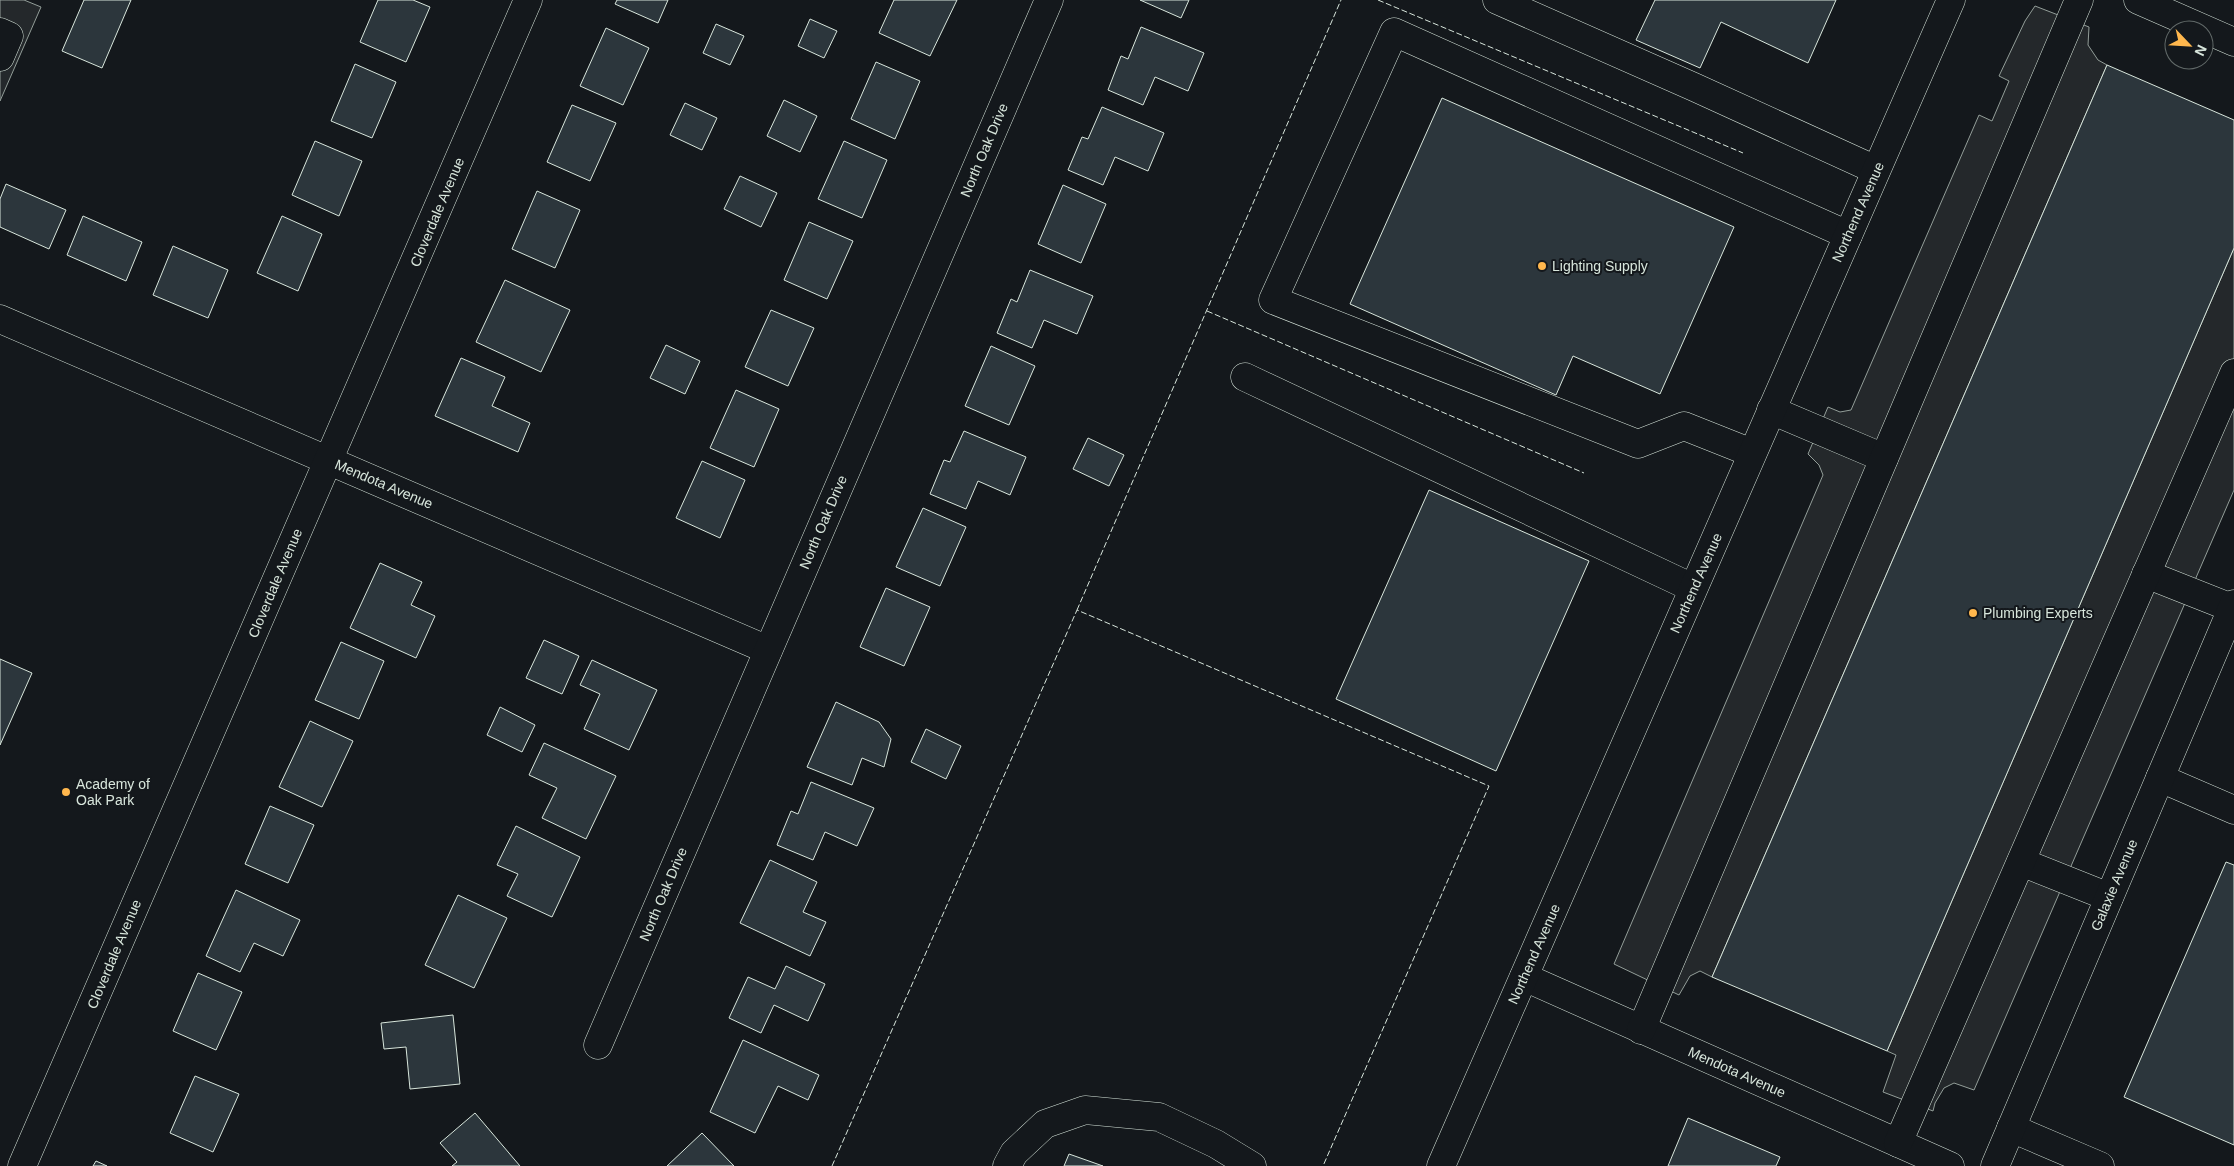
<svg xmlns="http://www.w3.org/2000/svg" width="2234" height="1166" viewBox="0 0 2234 1166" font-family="Helvetica,sans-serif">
<rect width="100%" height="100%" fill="#14181c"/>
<g fill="#24282b" stroke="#939e99">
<polygon points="0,0 24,0 41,7 0,101"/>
<polygon points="2035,6 2089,27 2088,45 2098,60 2107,65 1712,977 1700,971 1690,976 1679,995 1614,964 1823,475 1819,465 1808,454 1828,407 1840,412 1851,410 1979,115 1992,121 2009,81 1999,76 2025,21"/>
<polygon points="2234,248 2234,490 1974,1090 1954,1083 1944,1088 1935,1103 1933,1111 1883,1092 1896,1055 1887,1051"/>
</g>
<g fill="#2c363c" stroke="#d8e6dc">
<polygon points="84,0 131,0 102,68 62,51"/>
<polygon points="378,0 413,0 430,7 406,62 360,42"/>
<polygon points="617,0 668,0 658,23 615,4"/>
<polygon points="894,0 957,0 930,56 879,33"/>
<polygon points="1140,0 1189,0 1181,18"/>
<polygon points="1655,0 1836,0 1808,63 1721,22 1700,68 1636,40"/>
<polygon points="810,19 837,31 824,58 798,46"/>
<polygon points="716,24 744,36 730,65 703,53"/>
<polygon points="1141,27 1204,53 1188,91 1155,77 1143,105 1108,90 1121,56 1128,59"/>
<polygon points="606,28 649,48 623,105 580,86"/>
<polygon points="876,62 920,81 895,139 851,119"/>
<polygon points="355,64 396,82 372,138 331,121"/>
<polygon points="2107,65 2234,120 2234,248 1887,1051 1712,977"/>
<polygon points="1442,98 1734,227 1660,394 1573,356 1556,395 1350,304"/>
<polygon points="784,100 817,116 800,152 767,136"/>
<polygon points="685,103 717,118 702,150 670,135"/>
<polygon points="572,105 616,123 590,181 547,162"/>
<polygon points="1102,107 1164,133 1148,171 1115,157 1103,185 1068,170 1082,137 1088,139"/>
<polygon points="315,141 362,161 339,216 292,195"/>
<polygon points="844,141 887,160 862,218 818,199"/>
<polygon points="740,176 777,193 761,227 724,209"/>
<polygon points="6,184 66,210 49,249 0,227 0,199"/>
<polygon points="1063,185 1106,204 1081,263 1038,244"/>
<polygon points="537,191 580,210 555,268 512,249"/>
<polygon points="83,216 142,242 126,281 67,255"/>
<polygon points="282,216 322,234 298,291 257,273"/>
<polygon points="809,222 853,241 827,299 784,280"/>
<polygon points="173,246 228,270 208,318 153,295"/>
<polygon points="1030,270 1093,296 1077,334 1044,320 1032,348 997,333 1011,299 1017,302"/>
<polygon points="505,280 570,310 541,372 476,342"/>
<polygon points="771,310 814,328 788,386 745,367"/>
<polygon points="666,345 700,361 685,394 650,378"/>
<polygon points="991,346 1035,366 1009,425 965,406"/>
<polygon points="461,358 505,377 492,406 530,423 518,452 435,416"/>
<polygon points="736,390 779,409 754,467 710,448"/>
<polygon points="964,431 1026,457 1010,495 978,481 966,509 930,494 944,460 950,462"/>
<polygon points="1088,438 1124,455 1109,486 1073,469"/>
<polygon points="702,461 745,480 720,538 676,518"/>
<polygon points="1429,490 1589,561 1496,771 1336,699"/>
<polygon points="923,508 966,527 940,586 896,567"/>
<polygon points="380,563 422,582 411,605 435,616 416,658 350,628"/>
<polygon points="886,588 930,607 904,666 860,647"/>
<polygon points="544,640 579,656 562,694 526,678"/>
<polygon points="341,642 384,661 359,719 315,700"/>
<polygon points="0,659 32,673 0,745"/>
<polygon points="592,660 657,690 629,750 584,729 600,694 580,685"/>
<polygon points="836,702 879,722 891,739 884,767 862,758 852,785 807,767"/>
<polygon points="500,707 535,725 522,752 487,735"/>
<polygon points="310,721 353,741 322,807 279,787"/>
<polygon points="926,729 961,746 946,779 911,762"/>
<polygon points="544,743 616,776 586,839 542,818 557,788 529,775"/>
<polygon points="811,782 874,808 857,846 825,832 813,860 777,845 791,811 798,814"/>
<polygon points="270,806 314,825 288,883 245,864"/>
<polygon points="516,826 580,857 552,917 507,896 518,874 497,865"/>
<polygon points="770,860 817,882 803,912 826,922 810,956 740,923"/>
<polygon points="2226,862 2234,865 2234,1145 2124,1097"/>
<polygon points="236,890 300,920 283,956 254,943 240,972 206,956"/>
<polygon points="458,895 507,918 474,988 425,965"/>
<polygon points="786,966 825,984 808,1021 774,1005 761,1033 729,1018 748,977 775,989"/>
<polygon points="198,973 242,992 216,1050 173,1031"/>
<polygon points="453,1015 460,1084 410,1089 406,1047 384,1049 381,1023"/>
<polygon points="743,1040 819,1075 808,1100 778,1086 755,1133 710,1112"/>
<polygon points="195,1076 239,1094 213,1152 170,1133"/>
<polygon points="475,1113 520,1166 452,1166 457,1162 440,1143"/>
<polygon points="1688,1118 1780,1157 1776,1166 1668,1166"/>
<polygon points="702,1133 734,1166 667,1166"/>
<polygon points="1069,1154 1103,1166 1064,1166"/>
<polygon points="96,1161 107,1166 93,1166"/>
</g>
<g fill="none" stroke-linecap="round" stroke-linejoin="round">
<g stroke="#d8e6dc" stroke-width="29">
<g id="minor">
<polyline points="1497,0 1694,87 1876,170"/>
<polyline points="2138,0 2234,42"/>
<polyline points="0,32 9,36 0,57"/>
<polyline points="0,319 768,650"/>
<polyline points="1245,377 1693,588"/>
<polyline points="1771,410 1884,458"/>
<polyline points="1752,453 1684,426 1638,444 1273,300 1394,32 1848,235"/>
<polyline points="2146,574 2232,608"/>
<polyline points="2160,778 2234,810"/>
<polyline points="2021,862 2109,897"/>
<polyline points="1524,977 1950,1166"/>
<polyline points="1641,1030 2079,0"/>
<polyline points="598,1045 1049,0"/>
<polyline points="2011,1128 2100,1166"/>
<polyline points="1898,1143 2234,373"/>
<polyline points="22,1166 528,0"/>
<polyline points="1007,1166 1014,1153 1045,1124 1085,1110 1159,1117 1216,1144 1252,1166"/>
<polyline points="1441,1166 1951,0"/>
<polyline points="1995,1166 2234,604"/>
</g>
</g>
<use href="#minor" stroke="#14181c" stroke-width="28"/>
<g stroke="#d8e6dc" stroke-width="1" stroke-dasharray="6 2.5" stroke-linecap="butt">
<polyline points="1378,0 1743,153"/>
<polyline points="1207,311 1584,473"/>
<polyline points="1077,610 1341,0"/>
<polyline points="832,1166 1077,610 1489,786 1323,1166"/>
</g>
</g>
<g fill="#ffb74d" stroke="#14181c" stroke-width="2">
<circle cx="1542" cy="266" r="5"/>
<circle cx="1973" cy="613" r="5"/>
<circle cx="66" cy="792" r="5"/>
</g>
<g text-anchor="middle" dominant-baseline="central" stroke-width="4" stroke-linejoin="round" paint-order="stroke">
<g font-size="14" fill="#d8e6dc" stroke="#14181c">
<text transform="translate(984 150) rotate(-67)">North Oak Drive</text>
<text transform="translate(437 212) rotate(-67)">Cloverdale Avenue</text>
<text transform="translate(1858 212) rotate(-66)">Northend Avenue</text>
<text transform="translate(384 484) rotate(23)">Mendota Avenue</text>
<text transform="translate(823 522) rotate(-67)">North Oak Drive</text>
<text transform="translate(275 583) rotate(-67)">Cloverdale Avenue</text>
<text transform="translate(1696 583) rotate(-66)">Northend Avenue</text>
<text transform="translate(2114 885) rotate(-67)">Galaxie Avenue</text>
<text transform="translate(663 894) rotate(-67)">North Oak Drive</text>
<text transform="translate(114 954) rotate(-67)">Cloverdale Avenue</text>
<text transform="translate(1534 954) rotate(-66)">Northend Avenue</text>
<text transform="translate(1737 1072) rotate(24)">Mendota Avenue</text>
</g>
<g font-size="14" fill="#d8e6dc" stroke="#14181c" text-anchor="start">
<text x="1552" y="266">Lighting Supply</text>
<text x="1983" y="613">Plumbing Experts</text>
<text x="76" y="784">Academy of<tspan x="76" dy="16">Oak Park</tspan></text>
</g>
</g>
<g transform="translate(2189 45) rotate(115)"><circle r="24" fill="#14181c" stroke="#626a69"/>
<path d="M0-4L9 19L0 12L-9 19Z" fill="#ffb74d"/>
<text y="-8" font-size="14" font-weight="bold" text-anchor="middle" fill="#d8e6dc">N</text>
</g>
</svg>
